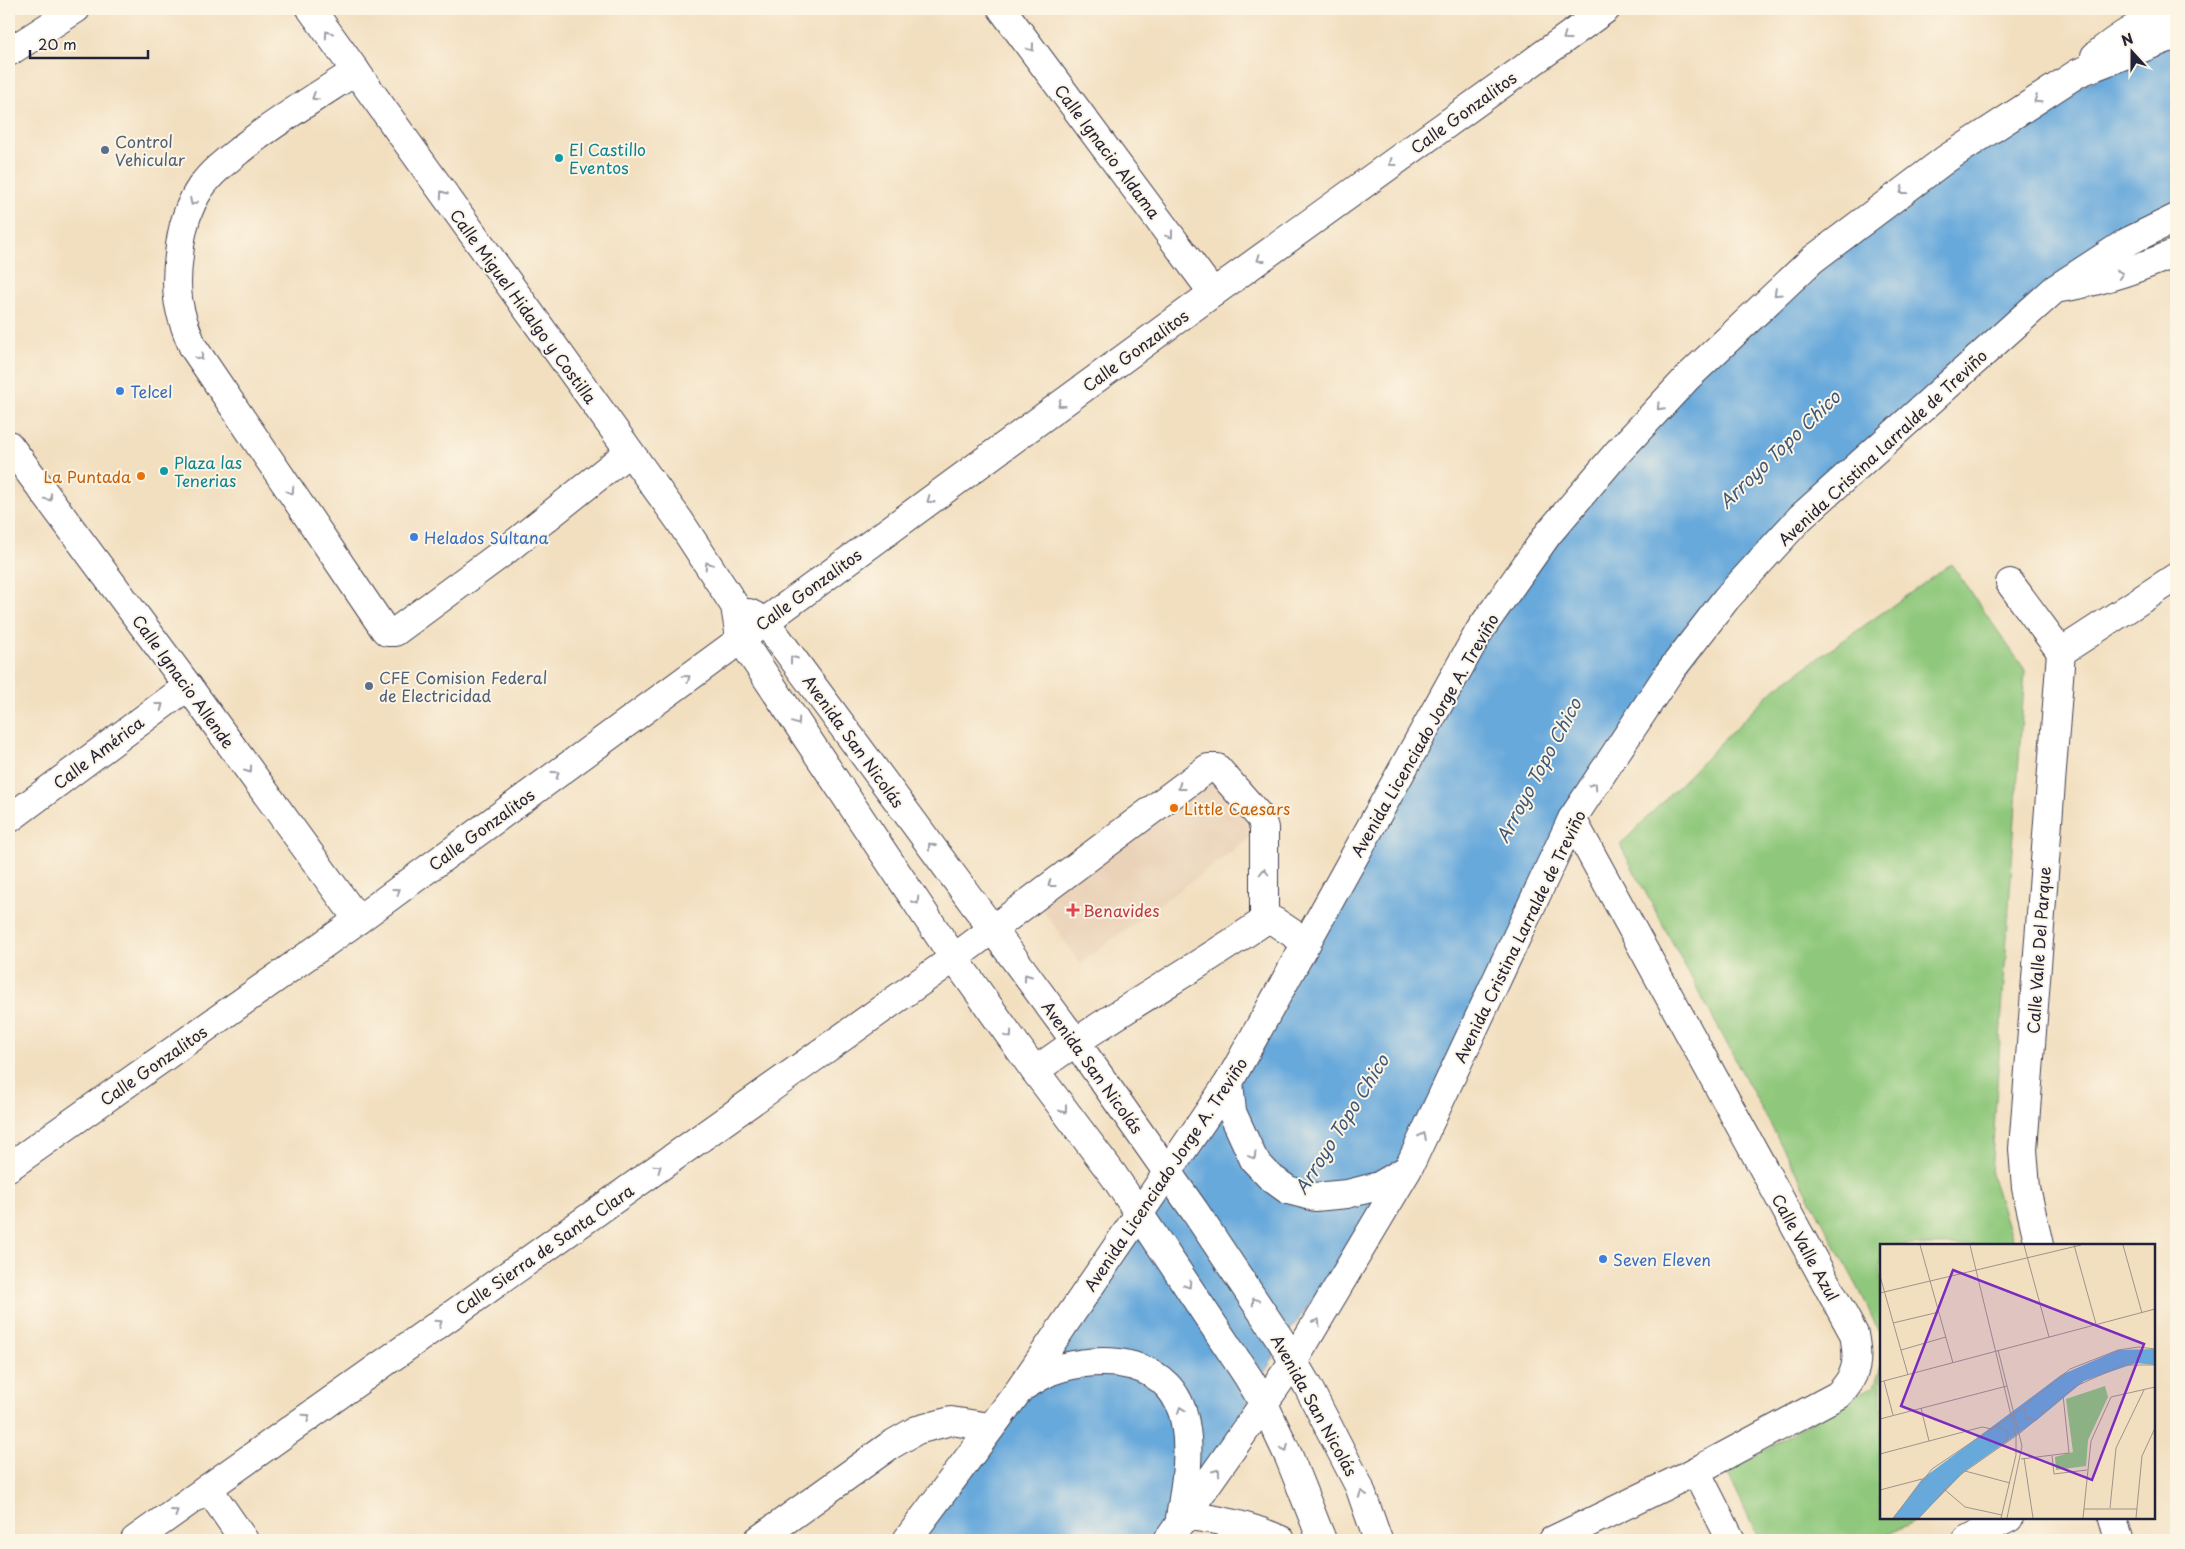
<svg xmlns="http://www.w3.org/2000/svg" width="2185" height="1549" viewBox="0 0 2185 1549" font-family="'Playpen Sans',sans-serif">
<rect width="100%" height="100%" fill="#fcf5e5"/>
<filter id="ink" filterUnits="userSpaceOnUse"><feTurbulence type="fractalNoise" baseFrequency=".02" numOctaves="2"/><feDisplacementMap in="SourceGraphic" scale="10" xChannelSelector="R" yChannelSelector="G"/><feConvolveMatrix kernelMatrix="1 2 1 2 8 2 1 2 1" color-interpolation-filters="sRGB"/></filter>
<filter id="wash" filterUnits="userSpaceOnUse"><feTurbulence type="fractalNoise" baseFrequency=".0096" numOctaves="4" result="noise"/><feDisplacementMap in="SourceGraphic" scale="20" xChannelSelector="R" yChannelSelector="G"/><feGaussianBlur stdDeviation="1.12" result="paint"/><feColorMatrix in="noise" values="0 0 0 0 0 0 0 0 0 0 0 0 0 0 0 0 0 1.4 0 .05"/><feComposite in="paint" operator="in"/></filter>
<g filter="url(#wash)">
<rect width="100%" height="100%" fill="#f2dfc0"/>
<polygon fill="#ead2b8" points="1212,770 1258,832 1080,963 1035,898"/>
<g fill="#8fc87b" stroke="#58755b">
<polygon points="1951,564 2025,670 1991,1174 2014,1245 1881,1245 1881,1337 1862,1295 1620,845 1772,691"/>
<polygon points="1881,1366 1881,1518 1919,1518 1878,1540 1759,1540 1727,1472 1874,1386"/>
</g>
<polygon fill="#68a9db" stroke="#45668b" points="2176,36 2176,218 2127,242 1800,518 1572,819 1408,1169 1282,1342 1179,1524 1168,1540 907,1540 1140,1213 1480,630 1688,377 1946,159"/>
</g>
<g filter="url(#ink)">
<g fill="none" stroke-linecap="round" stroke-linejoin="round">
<g stroke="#413e4f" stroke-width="30">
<g id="minor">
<polyline points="311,9 679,520 735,606 740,638 954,958 1035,1071 1114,1176 1248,1377 1264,1404 1289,1457 1322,1540"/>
<polyline points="1002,9 1213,293"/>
<polyline points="9,52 76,9"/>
<path d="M356,71C319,95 281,118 246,145C230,158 213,170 201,187C188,206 181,231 179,255C174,293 178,312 193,347L384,629L387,632H395L505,551L629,452"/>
<path d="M2055,289C2098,283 2136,269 2176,253"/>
<polyline points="9,445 188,686 358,920"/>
<polyline points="2010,583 2061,652"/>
<polyline points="749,613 765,621 1075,1041 1194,1210 1282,1342 1307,1385 1359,1486 1378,1540"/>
<polyline points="2061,652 2176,577"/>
<polyline points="9,819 188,686"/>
<path d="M1035,1071C1109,1016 1189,973 1264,921H1274L1307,943"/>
<polyline points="9,1167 358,920 1213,293 1606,9"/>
<polyline points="2039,1245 2026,1188 2023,1149 2061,652"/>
<polyline points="1696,1471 1731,1540"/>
<polyline points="208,1488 244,1540"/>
<polyline points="2113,1518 2119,1540"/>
<polyline points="135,1540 954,958 1208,768 1217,768 1261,818 1264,828 1264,921"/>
<polyline points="758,1540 889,1446 917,1430 951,1421 990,1427"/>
<path d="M1553,1540L1696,1471L1838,1395C1858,1375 1859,1361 1854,1334L1572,819"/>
<polyline points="1967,1540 2009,1518"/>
</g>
</g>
<g stroke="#413e4f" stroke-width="30">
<g id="major">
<path d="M2095,56C2119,36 2145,20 2175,9"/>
<polyline points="1229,1082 1232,1112 1254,1160 1270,1177 1288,1190 1315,1197 1347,1194 1379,1186 1406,1170"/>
<path d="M1024,1386C1033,1381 1042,1375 1051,1371C1102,1353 1174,1358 1185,1423C1191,1455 1185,1486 1180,1518"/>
<path d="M1186,1516C1220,1519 1250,1526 1281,1540"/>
<polyline points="907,1540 1020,1389 1229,1082 1480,630 1548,534 1617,453 1688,377 1812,260 1946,159 2078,73 2176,35"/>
<polyline points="1168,1540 1293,1362 1408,1169 1572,819 1668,674 1726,599 1800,518 2055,289 2127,242 2176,218"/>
</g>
</g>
<use href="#minor" stroke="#fff" stroke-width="28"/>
<use href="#major" stroke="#fff" stroke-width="28"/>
</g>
<defs><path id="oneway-chevron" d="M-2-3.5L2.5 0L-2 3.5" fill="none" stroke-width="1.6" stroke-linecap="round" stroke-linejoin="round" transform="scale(1.25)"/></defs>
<g stroke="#9c9ca7">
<use href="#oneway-chevron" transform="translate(328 34) rotate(-125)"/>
<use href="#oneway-chevron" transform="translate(1566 37) rotate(144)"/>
<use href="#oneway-chevron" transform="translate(1031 48) rotate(53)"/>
<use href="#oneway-chevron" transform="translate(315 97) rotate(148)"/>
<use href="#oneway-chevron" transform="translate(2037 100) rotate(147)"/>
<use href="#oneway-chevron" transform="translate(1392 163) rotate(144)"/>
<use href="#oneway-chevron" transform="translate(1903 191) rotate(143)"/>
<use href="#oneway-chevron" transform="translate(443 194) rotate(-125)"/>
<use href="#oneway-chevron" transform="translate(193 202) rotate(116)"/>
<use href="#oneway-chevron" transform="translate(1170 235) rotate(53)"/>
<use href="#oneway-chevron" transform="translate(1260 259) rotate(144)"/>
<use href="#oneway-chevron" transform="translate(2120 274) rotate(-16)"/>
<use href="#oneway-chevron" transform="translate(1777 293) rotate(137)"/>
<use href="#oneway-chevron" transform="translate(200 357) rotate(56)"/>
<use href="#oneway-chevron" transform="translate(1061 404) rotate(144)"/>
<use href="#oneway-chevron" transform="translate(1660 407) rotate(133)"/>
<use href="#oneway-chevron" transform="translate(291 491) rotate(56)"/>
<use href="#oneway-chevron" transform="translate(49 498) rotate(53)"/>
<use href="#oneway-chevron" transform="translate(930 500) rotate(144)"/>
<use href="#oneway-chevron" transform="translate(708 565) rotate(-123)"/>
<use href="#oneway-chevron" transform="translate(793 659) rotate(-126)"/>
<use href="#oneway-chevron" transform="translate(687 678) rotate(-36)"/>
<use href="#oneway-chevron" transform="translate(160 706) rotate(-37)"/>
<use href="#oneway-chevron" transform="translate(797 722) rotate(56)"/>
<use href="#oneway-chevron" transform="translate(249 770) rotate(54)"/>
<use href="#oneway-chevron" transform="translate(556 774) rotate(-36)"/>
<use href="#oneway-chevron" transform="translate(1594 786) rotate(-56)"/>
<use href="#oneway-chevron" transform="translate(1181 787) rotate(143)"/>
<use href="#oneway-chevron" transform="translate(931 846) rotate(-126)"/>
<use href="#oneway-chevron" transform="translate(1264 872) rotate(-90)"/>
<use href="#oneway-chevron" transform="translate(1051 884) rotate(143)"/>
<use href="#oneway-chevron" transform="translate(397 891) rotate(-36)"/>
<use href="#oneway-chevron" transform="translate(916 901) rotate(56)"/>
<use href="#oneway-chevron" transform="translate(1027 977) rotate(-126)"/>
<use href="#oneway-chevron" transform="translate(1009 1035) rotate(55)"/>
<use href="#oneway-chevron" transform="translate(1064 1110) rotate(53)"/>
<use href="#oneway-chevron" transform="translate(1423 1136) rotate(-65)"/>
<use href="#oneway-chevron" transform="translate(1253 1156) rotate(59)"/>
<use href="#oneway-chevron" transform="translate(658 1168) rotate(-35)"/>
<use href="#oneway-chevron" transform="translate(1188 1285) rotate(57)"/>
<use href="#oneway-chevron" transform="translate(1255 1301) rotate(-124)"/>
<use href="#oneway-chevron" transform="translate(1317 1322) rotate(-59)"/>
<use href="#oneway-chevron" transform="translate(439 1323) rotate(-35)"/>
<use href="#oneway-chevron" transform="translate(1181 1410) rotate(-110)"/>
<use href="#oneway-chevron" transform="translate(307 1417) rotate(-35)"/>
<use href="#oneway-chevron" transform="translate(1285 1448) rotate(65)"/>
<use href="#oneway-chevron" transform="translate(1217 1472) rotate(-55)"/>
<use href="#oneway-chevron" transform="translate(1362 1494) rotate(-110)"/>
<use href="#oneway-chevron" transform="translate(175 1512) rotate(-36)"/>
</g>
</g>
<g fill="#5c6f8a" stroke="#fcf5e5" stroke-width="2">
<circle cx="105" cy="150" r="5"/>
<circle cx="369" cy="686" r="5"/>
</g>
<g fill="#0f9aa8" stroke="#fcf5e5" stroke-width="2">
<circle cx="559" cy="158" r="5"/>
<circle cx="164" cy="471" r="5"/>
</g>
<g fill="#3f7fe0" stroke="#fcf5e5" stroke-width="2">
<circle cx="120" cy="391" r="5"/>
<circle cx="414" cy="537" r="5"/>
<circle cx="1603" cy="1259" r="5"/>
</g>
<g fill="#e8710a" stroke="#fcf5e5" stroke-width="2">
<circle cx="141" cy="476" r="5"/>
<circle cx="1174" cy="808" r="5"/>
</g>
<path fill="#e0444e" stroke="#fcf5e5" stroke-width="2" d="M1070.5 902.5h5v5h5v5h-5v5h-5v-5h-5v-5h5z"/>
<g text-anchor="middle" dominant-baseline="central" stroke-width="4" stroke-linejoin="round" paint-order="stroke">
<g font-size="16" fill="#22223b" stroke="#fcf5e5">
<text transform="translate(1463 112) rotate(-36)">Calle Gonzalitos</text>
<text transform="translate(1108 151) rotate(53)">Calle Ignacio Aldama</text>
<text transform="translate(524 306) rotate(54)">Calle Miguel Hidalgo y Costilla</text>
<text transform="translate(1135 350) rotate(-36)">Calle Gonzalitos</text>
<text transform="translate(1882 447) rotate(-43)">Avenida Cristina Larralde de Treviño</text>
<text transform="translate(808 589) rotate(-36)">Calle Gonzalitos</text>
<text transform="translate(184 681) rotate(54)">Calle Ignacio Allende</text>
<text transform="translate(1424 735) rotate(-60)">Avenida Licenciado Jorge A. Treviño</text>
<text transform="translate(854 741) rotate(54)">Avenida San Nicolás</text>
<text transform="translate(98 752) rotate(-37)">Calle América</text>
<text transform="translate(481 829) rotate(-36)">Calle Gonzalitos</text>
<text transform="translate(1519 936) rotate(-64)">Avenida Cristina Larralde de Treviño</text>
<text transform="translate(2038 950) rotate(-86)">Calle Valle Del Parque</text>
<text transform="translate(153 1065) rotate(-35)">Calle Gonzalitos</text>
<text transform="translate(1093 1067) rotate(54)">Avenida San Nicolás</text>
<text transform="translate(1165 1174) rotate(-56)">Avenida Licenciado Jorge A. Treviño</text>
<text transform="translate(1806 1247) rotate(61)">Calle Valle Azul</text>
<text transform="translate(544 1249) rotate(-35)">Calle Sierra de Santa Clara</text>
<text transform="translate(1315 1405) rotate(61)">Avenida San Nicolás</text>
</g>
<g font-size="16" fill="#4e5e75" stroke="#fcf5e5" text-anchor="start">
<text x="115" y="141">Control<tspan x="115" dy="18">Vehicular</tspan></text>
<text x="379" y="677">CFE Comision Federal<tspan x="379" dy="18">de Electricidad</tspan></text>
</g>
<g font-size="16" fill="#0d838f" stroke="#fcf5e5" text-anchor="start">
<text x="569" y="149">El Castillo<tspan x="569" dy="18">Eventos</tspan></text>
<text x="174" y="462">Plaza las<tspan x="174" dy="18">Tenerias</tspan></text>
</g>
<g font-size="16" fill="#366cbe" stroke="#fcf5e5" text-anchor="start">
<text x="130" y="391">Telcel</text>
<text x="424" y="537">Helados Sultana</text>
<text x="1613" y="1259">Seven Eleven</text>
</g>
<g font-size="16" fill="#c56008" stroke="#fcf5e5" text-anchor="end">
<text x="131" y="476">La Puntada</text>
<text x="1184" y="808" text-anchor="start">Little Caesars</text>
</g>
<g font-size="16" fill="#be3a42" stroke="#fcf5e5" text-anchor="start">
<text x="1083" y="910">Benavides</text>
</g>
<g font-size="18" font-style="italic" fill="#3e587b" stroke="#fcf5e5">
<text transform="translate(1779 449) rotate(-44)">Arroyo Topo Chico</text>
<text transform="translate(1538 770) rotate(-62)">Arroyo Topo Chico</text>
<text transform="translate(1341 1124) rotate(-58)">Arroyo Topo Chico</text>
</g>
</g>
<g transform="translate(1880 1244)">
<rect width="275" height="275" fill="#f2dfc0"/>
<path d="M225,142L228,153L208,196L206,222L176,226L175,213L193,208L186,155Z" fill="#8fc87b"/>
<path d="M275,105V121L256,119L204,137L157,176L85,227L39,274H13L42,235L181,131L238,106Z" fill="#68a9db"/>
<path fill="none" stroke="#9f938b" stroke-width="1" d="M40,1L73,119M90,1L136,192V211L121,274M144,1L169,93M194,1L216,80M243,1L262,69M0,32L28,131M0,49L201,1M13,79L59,68M21,106L66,93M118,106L142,202L127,274M4,137L13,171M0,138L275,65M231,153L275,143M144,163L146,174L156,176M41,164L49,197M0,175L127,142M116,182L128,187L126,198M0,210L102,183L112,185M172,212L174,230L207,226M144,214L153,274M141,215L189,209L183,151M85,227L130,239M64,245L85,263L122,271M0,246L42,235M230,264L236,204L264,146M204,265H257M13,274L52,225L139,166L190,125L238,106L259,103L275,105M39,274L77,233L140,189L196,142L243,121H275M203,274L211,197L231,153M256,274L262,212L275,184"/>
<path fill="#7b2cbf" fill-opacity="0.15" stroke="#7b2cbf" stroke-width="2.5" d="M73,26L264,100L212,236L21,162Z"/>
<rect width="275" height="275" fill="none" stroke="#22223b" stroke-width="2.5"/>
</g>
<rect width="2185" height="1549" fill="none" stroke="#fcf5e5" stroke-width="30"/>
<g transform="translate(2132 52) rotate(339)" stroke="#fcf5e5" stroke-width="4" paint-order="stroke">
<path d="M0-4L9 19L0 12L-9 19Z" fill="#22223b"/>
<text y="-8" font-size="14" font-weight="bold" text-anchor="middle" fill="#22223b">N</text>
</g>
<path d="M30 50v8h118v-8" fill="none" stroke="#22223b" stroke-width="2.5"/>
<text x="38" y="50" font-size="15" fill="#22223b" stroke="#fcf5e5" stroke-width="4" paint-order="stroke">20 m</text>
</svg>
